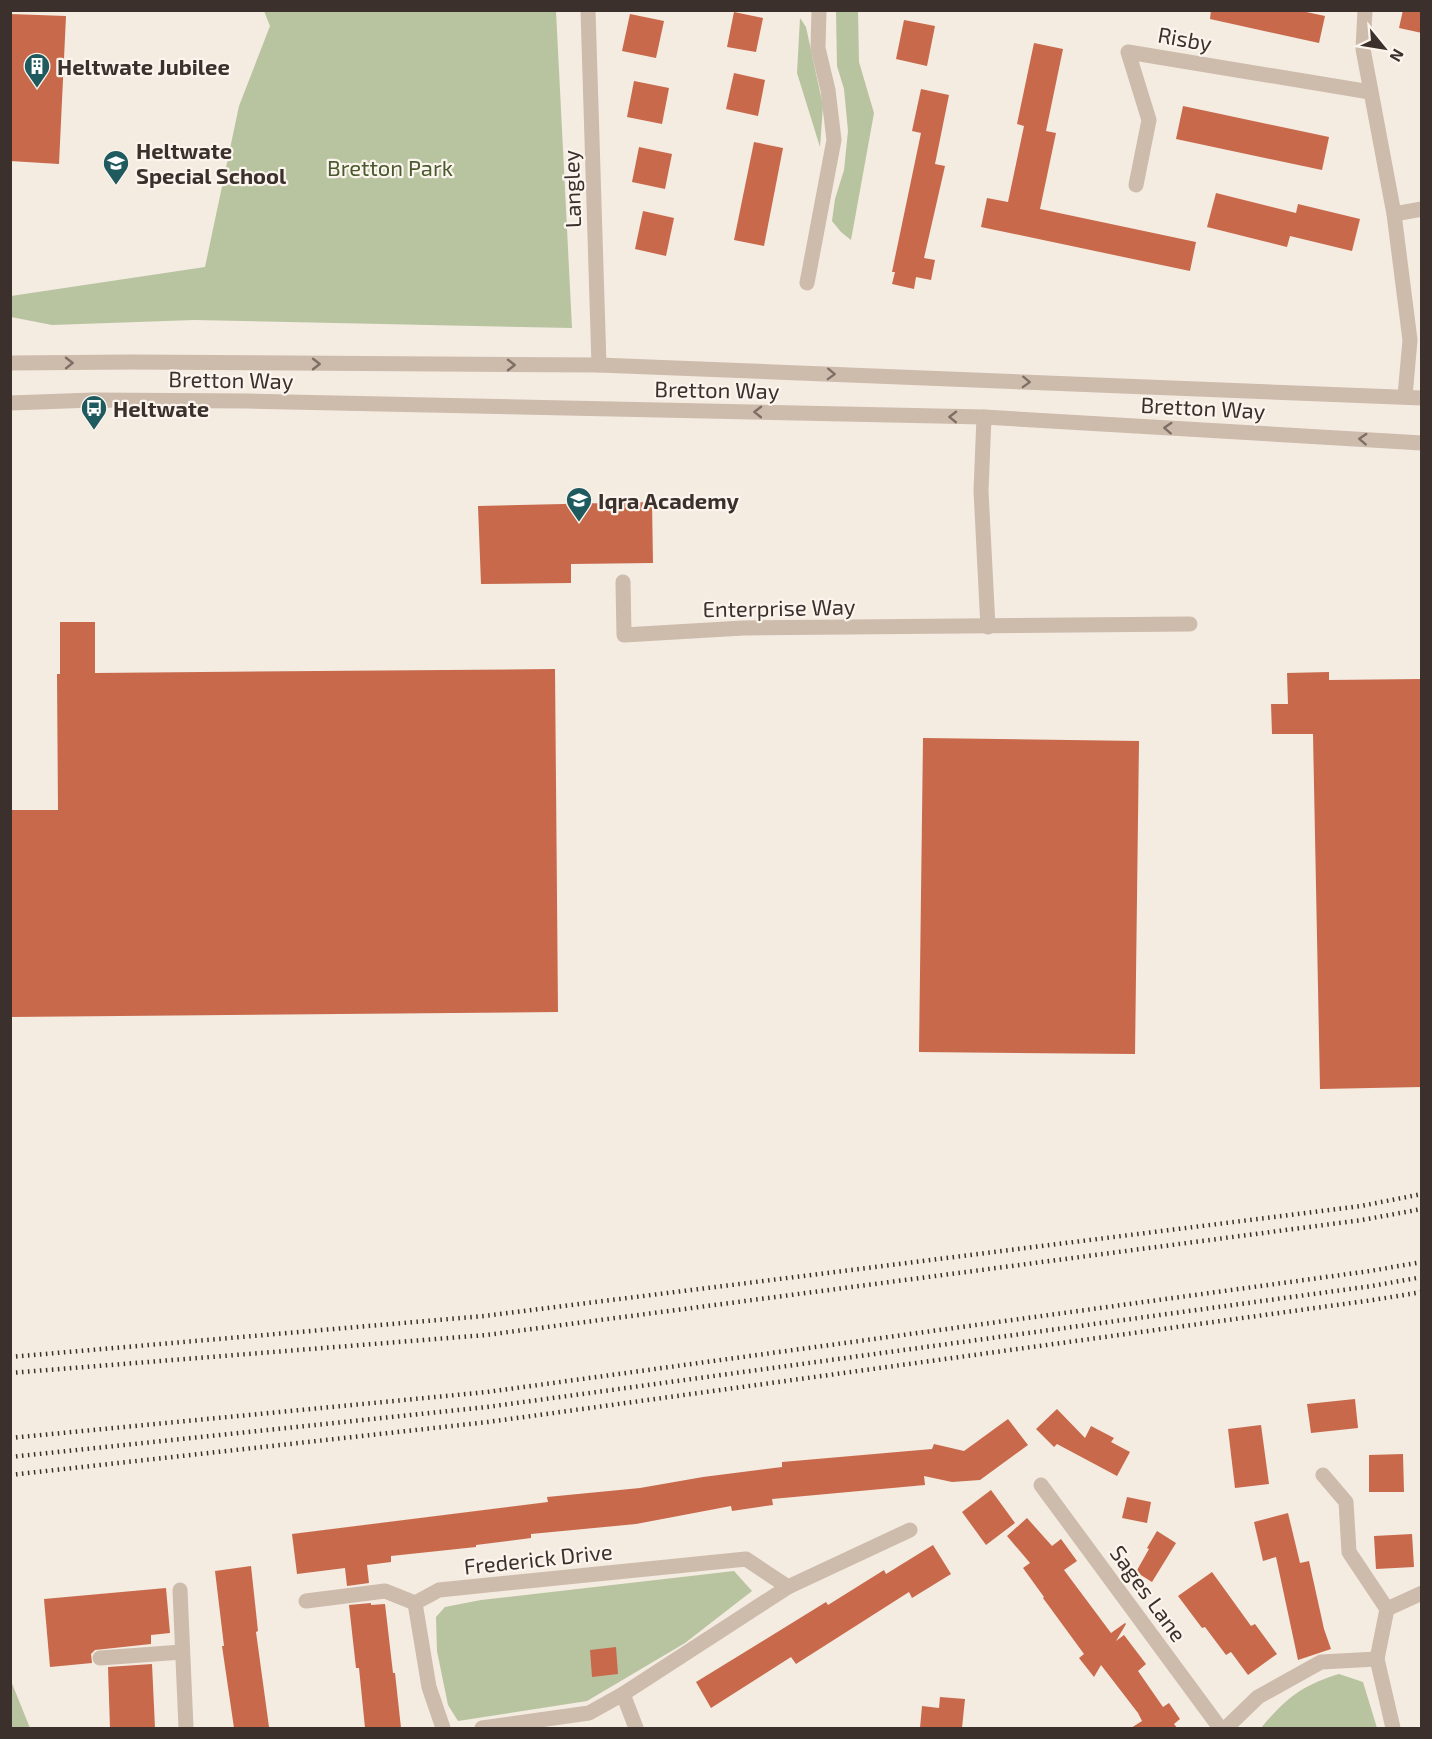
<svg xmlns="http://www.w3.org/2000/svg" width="1432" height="1739" viewBox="0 0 1432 1739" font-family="'Exo 2',sans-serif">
<rect width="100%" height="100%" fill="#f4ebe1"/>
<g fill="#b8c4a0">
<polygon points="264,11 556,11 572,328 194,320 52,325 11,317 11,296 205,267 239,106 270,26"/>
<polygon points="836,11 858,11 859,62 874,113 851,240 841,232 832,221 835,199 844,170 848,131 844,89 837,66"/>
<polygon points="800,18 806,27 823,106 820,147 797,73"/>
<polygon points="734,1571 752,1591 685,1643 587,1701 458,1721 448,1705 437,1651 436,1617 445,1607 481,1600"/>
<path d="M1339,1674L1363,1682L1377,1728H1261C1285,1699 1302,1685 1339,1674Z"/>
<polygon points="10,1681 11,1681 30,1728 11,1728"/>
</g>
<g fill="#c8694b">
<polygon points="1211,10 1297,10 1325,16 1319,43 1210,19"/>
<polygon points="1403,10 1422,10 1422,33 1399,28"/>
<polygon points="734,12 763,18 756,52 727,47"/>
<polygon points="10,14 66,16 59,164 10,161"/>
<polygon points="630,14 664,21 656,58 622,51"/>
<polygon points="904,20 935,26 927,66 896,59"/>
<polygon points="1034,43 1063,49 1046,131 1056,133 1040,209 1196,242 1190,271 981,227 987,198 1008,202 1024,126 1017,124"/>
<polygon points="734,73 765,80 758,116 726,109"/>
<polygon points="634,81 669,88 662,124 627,117"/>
<polygon points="921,89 949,95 935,164 945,166 924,258 935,260 931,280 916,277 914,289 892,284 895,272 892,272 921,133 912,131"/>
<polygon points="1183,106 1329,137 1322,170 1176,139"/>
<polygon points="754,142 783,148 764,246 734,240"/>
<polygon points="639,147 672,154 665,189 632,182"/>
<polygon points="1216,193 1296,213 1298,204 1360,219 1352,251 1290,236 1287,247 1207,227"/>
<polygon points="643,211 674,218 666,256 635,249"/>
<polygon points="652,502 653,563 571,564 571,583 481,584 478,506"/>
<polygon points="60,622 95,622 95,673 555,669 558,1012 10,1017 10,810 58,810 57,674 60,674"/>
<polygon points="1329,672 1329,680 1422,679 1422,1087 1320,1089 1313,734 1272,734 1271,704 1288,704 1287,673"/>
<polygon points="923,738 1139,741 1135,1054 919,1052"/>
<polygon points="1355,1399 1358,1428 1311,1433 1307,1404"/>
<polygon points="1057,1409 1085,1438 1091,1426 1114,1438 1111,1442 1130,1452 1117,1476 1057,1444 1054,1447 1036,1429"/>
<polygon points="1008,1419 1028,1445 980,1480 952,1482 924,1476 925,1485 772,1499 773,1505 732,1511 731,1506 636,1524 531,1534 531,1538 476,1545 476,1547 391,1556 391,1562 367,1565 369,1583 347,1586 345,1568 297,1574 292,1534 548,1502 547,1497 640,1488 703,1477 782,1467 782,1462 932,1449 934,1444 964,1451"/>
<polygon points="1261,1425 1269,1484 1235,1488 1228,1429"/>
<polygon points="1403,1454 1404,1492 1369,1492 1369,1455"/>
<polygon points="991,1490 1015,1523 986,1545 962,1512"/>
<polygon points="1127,1497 1151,1502 1147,1523 1122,1518"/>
<polygon points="1288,1513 1300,1563 1309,1561 1324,1629 1331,1649 1298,1660 1276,1557 1263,1561 1254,1522"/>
<polygon points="1027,1518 1052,1546 1061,1539 1077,1561 1064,1570 1111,1633 1125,1623 1126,1624 1116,1641 1124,1635 1146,1664 1138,1671 1163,1707 1169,1703 1180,1719 1174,1724 1177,1728 1131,1728 1142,1721 1138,1713 1101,1665 1094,1677 1079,1658 1084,1654 1043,1598 1044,1597 1023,1568 1030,1563 1007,1536"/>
<polygon points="1157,1531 1176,1543 1152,1582 1136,1572 1149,1549 1147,1548"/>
<polygon points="1412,1534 1414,1567 1376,1569 1374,1536"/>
<polygon points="933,1545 951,1574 912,1598 909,1592 796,1664 791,1657 711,1708 696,1682 826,1602 828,1605 884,1570 886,1574"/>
<polygon points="251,1566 258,1631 256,1632 269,1727 234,1728 222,1646 224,1646 215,1571"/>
<polygon points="1212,1572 1251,1626 1255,1624 1277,1654 1248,1675 1231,1652 1226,1655 1205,1627 1202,1628 1178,1596"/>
<polygon points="166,1588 170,1633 151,1635 151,1644 95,1650 91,1654 92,1663 50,1667 44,1599"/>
<polygon points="371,1603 371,1605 385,1604 393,1673 395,1673 401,1728 365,1728 359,1668 356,1668 349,1605"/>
<polygon points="616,1647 618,1674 592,1677 590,1650"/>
<polygon points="152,1664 155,1728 110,1728 108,1667"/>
<polygon points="940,1697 965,1699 962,1728 920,1728 922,1706 939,1708"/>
</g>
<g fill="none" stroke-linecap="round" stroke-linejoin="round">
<g stroke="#cdbbac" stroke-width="15">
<polyline points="588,10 599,365"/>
<polyline points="1365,10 1363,49 1394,214 1410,340 1405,396"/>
<polyline points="1136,185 1149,120 1128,52 1370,92"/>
<polyline points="1394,214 1422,209"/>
<polyline points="807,283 834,140 828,90 818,48 819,10"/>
<polyline points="10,363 131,362 599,365 1422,398"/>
<polyline points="10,403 93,400 248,401 984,417 1422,443"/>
<polyline points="984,417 981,491 988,627"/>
<polyline points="623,582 624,635 743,628 1190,624"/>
<polyline points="1323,1475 1346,1502 1349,1552 1387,1609"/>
<polyline points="1041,1485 1220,1728"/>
<polyline points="180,1590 186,1728"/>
<polyline points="306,1601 385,1591 415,1603"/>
<polyline points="100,1658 182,1652"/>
<polyline points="623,1694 788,1587 910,1530"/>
<polyline points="443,1728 429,1687 415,1603 439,1590 746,1559 788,1587"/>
<polyline points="482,1728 589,1713 623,1694 636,1728"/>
<polyline points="1226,1728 1258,1697 1321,1662 1377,1659"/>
<polyline points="1393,1728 1377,1659 1387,1609 1422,1593"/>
</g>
<g stroke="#3b302b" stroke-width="4.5" stroke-dasharray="1.5 4.5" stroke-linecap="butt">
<polyline points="10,1357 484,1316 1361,1206 1422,1194"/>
<polyline points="10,1373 486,1335 1362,1220 1422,1209"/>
<polyline points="10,1438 487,1392 1370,1271 1422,1262"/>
<polyline points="10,1457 487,1407 1372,1286 1422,1277"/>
<polyline points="10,1475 488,1422 1373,1300 1422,1292"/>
</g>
</g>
<defs><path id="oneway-chevron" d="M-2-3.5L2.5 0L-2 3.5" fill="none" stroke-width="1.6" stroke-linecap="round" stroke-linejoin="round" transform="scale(1.5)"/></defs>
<g stroke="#7d6f65">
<use href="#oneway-chevron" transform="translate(69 363) rotate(-1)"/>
<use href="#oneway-chevron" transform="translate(316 364)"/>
<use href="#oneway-chevron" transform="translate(511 365)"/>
<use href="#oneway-chevron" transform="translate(831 374) rotate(2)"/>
<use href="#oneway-chevron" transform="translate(1026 382) rotate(2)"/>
<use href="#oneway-chevron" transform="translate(758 412) rotate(-179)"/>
<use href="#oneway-chevron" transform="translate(953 417) rotate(-179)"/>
<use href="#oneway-chevron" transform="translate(1168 428) rotate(-177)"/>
<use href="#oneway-chevron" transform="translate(1363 439) rotate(-177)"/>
</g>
<defs>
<g id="building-pin" transform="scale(1.35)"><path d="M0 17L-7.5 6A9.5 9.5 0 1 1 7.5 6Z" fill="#1f5a5e" stroke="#fbf5ee"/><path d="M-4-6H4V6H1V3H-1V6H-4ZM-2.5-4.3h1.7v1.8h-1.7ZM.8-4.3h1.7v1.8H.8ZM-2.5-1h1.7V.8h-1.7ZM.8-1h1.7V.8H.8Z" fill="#fff"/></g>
<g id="school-pin" transform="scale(1.35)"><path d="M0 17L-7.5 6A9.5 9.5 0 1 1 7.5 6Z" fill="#1f5a5e" stroke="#fbf5ee"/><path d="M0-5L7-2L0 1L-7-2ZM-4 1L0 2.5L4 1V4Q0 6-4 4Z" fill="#fff"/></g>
<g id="bus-pin" transform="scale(1.35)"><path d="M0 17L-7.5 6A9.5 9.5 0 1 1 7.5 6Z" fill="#1f5a5e" stroke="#fbf5ee"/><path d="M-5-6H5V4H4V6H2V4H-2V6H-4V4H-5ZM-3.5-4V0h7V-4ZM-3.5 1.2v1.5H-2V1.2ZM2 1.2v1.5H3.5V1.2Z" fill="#fff"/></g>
</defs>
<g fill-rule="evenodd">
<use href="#building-pin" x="37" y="66"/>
<use href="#school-pin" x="116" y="163"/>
<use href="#bus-pin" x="94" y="408"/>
<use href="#school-pin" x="579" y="500"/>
</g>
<g text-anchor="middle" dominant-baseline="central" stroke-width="4.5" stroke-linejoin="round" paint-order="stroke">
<g font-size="22" fill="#3b302b" stroke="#fbf5ee">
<text transform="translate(1185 38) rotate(10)">Risby</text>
<text transform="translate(571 189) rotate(-92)">Langley</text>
<text transform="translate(231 379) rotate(1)">Bretton Way</text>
<text transform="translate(717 389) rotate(1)">Bretton Way</text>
<text transform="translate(1203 407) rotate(3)">Bretton Way</text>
<text transform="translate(779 607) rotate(-1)">Enterprise Way</text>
<text transform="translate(538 1558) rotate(-6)">Frederick Drive</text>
<text transform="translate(1149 1593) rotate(54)">Sages Lane</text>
</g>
<g font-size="22" font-weight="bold" fill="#3b302b" stroke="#fbf5ee" text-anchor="start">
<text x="57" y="66">Heltwate Jubilee</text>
<text x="136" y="150">Heltwate<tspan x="136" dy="25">Special School</tspan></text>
<text x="113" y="408">Heltwate</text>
<text x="598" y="500">Iqra Academy</text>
</g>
<g font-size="22" fill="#4a5a2e" stroke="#fbf5ee">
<text x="390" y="167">Bretton Park</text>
</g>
</g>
<rect width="1432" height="1739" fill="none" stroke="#3b302b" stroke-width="24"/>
<g transform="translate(1384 48) rotate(120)" stroke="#fbf5ee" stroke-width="4.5" paint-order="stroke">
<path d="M0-4.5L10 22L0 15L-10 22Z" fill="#3b302b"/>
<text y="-9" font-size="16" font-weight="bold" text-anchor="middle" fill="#3b302b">N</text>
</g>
</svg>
